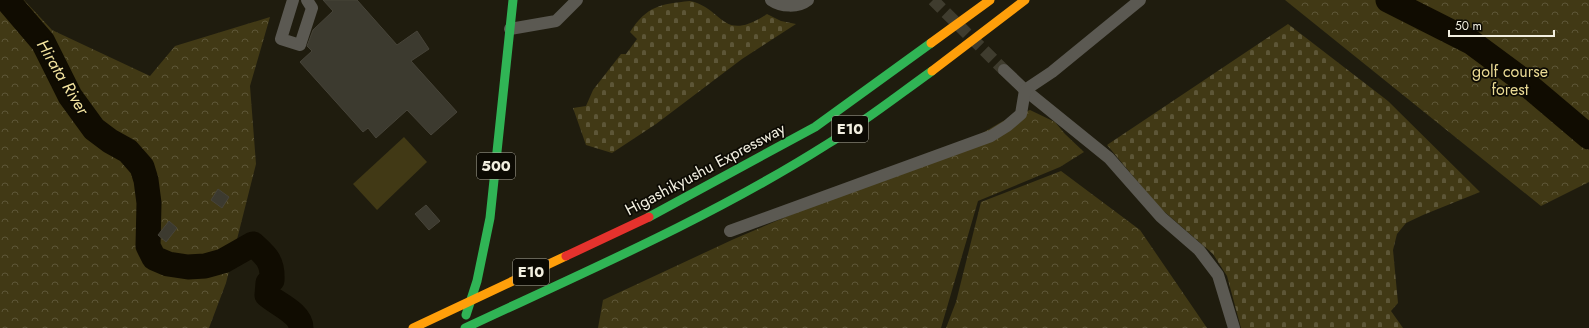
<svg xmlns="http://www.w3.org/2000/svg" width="1589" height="328" viewBox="0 0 1589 328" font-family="Jost,sans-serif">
<defs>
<pattern id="forest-crowns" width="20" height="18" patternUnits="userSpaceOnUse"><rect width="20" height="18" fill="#413915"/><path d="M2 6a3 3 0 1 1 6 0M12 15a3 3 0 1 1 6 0" fill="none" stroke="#5d5637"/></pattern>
<pattern id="cemetery-stones" width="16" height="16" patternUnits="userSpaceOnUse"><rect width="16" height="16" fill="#413915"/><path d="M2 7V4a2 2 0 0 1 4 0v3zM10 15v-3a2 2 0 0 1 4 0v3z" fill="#5d5637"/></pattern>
</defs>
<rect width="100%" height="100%" fill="#1f1c0e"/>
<g fill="url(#forest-crowns)">
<polygon points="0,0 24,0 52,30 150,76 175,46 270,17 250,86 256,164 226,283 209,328 0,328"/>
<polygon points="1285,0 1589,0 1589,182 1541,206"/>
<polygon points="1030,110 1055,122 1065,134 1084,152 1060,167 978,201 941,328 598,328 603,300 734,239 979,135 1003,121"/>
<polygon points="1061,171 1140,230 1207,328 946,328 956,302 981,202"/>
</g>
<g fill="url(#cemetery-stones)">
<path d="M690,1C724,8 721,44 767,14L781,21L796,24L742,59L656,124L612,153L586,145L573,108L586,106L593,90L621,54H626L637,39L630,32C647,6 660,4 690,1Z"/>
<polygon points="1288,24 1388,101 1480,192 1423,215 1406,223 1397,234 1393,250 1398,303 1391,311 1403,328 1241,328 1227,276 1213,254 1159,207 1107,145"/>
</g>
<polygon fill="#413915" points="404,137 427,162 377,210 353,184"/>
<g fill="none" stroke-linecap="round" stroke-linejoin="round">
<g stroke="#100c01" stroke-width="25">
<path d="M7,0L43,42L70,96L94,129L110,141L128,151L142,167L146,180L149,203L148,246L154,258L168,264L188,267L205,266L223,261L253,244C266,256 273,261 272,280L268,283L267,295C277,304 301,313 301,328"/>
<polyline points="1388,0 1471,42 1517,76 1589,137"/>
</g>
</g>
<g fill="#3c3a2f" stroke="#474439">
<polygon points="323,0 357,0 397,45 417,31 429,49 411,61 457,112 431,135 407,110 376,138 368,128 363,132 300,62 312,51 307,46 313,30 333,11"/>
<polygon points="218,189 229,197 222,208 211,200"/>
<polygon points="426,205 440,221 429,230 415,214"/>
<polygon points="169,221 177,228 166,242 158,235"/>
</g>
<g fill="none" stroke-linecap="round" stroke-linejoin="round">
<polyline stroke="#3f3c2e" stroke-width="12" stroke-dasharray="12 6" stroke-linecap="butt" points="933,0 1004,70"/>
<g stroke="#5b5952" stroke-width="12">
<polyline points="293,0 281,39 300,45 312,8 307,0"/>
<path d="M771,0C781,7 798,8 808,0"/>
<polyline points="510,29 556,21 577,0"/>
<polyline points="1004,70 1025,90 1109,158 1161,217 1199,250 1218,275 1234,328"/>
<polyline points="730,231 991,136 1007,126 1021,114 1025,90 1052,72 1140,0"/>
</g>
<g stroke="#30b455" stroke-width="9">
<polyline points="649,217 815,127 931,43"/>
<polyline points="466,315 477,281 490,218 513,0"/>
<path d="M465,328C587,271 712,217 826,145C863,123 897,96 932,71"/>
</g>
<g stroke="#ff9f0a" stroke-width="9">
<polyline points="931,43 990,0"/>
<polyline points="932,71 1025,0"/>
</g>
<polyline stroke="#ff9f0a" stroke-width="9" points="413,328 566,256"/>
<polyline stroke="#e5322d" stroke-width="9" points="566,256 649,217"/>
</g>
<g text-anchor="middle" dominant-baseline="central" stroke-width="3.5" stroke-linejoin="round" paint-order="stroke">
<g fill="#0c0a03" stroke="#adaa9e" stroke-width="1">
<rect x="832" y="116" width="36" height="26" rx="3"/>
<rect x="477" y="153" width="38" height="26" rx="3"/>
<rect x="513" y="259" width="36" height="26" rx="3"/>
</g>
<g font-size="15" font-weight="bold" fill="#f2efe0">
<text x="850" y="129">E10</text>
<text x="496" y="166">500</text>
<text x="531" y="272">E10</text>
</g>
<g font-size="16" fill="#eada94" stroke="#0c0a03">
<text x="1510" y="71">golf course<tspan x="1510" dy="18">forest</tspan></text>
</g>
<g font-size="16" fill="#f2efe0" stroke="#0c0a03">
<text transform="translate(705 169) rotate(-28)">Higashikyushu Expressway</text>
</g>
<g font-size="17" font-style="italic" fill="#f4e49e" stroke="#0c0a03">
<text transform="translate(63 77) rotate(59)">Hirata River</text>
</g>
</g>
<path d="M1449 30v6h105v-6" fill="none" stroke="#f2efe0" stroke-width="2"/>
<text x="1455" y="30" font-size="12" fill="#f2efe0" stroke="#0c0a03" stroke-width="3" paint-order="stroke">50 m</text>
</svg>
